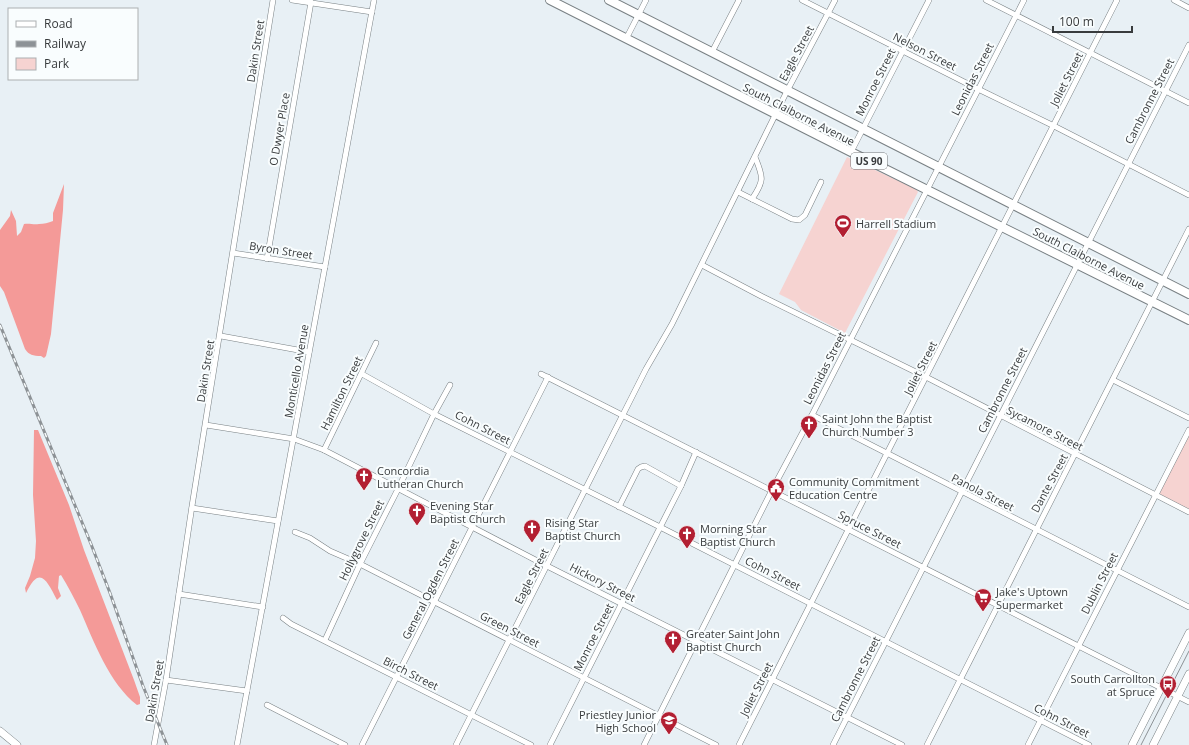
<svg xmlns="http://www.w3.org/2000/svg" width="1189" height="745" viewBox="0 0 1189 745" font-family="'Open Sans',sans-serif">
<rect width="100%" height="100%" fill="#e8f0f5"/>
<g fill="#f6d3d1">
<polygon points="847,157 916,189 918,192 845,333 801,310 795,302 779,294"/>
<polygon points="1189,430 1189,512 1155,495"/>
</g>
<g fill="#f49a98">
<path d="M64,184L63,210L51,334L46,356L44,358L41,356C33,356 29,355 25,349L4,292L0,286V230L10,216L11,210L16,221L17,236L21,232L24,224C30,223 33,225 39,224C44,224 48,223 53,221V213Z"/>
<path d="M34,430H38L69,505L84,550L134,680L140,697V704L137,705C109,683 94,642 80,610C74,598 68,586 61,575L59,576L58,588L61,596L57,600C47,581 40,564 26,593L25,588L30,576L35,558L36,541L33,495Z"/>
</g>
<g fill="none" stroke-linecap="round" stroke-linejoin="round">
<g stroke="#798084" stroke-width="6">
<g id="street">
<polyline points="292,0 372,12"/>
<polyline points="802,0 978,89 1054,126 1189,195"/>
<polyline points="986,0 1189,103"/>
<polyline points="1174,0 1189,8"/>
<polyline points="626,39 646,0"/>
<polyline points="712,52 739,0"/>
<polyline points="851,152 929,0"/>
<polyline points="738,192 792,219 799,220 805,215 821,182"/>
<path d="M752,199C765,180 763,177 755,157"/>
<polyline points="233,253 325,267"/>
<polyline points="267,259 311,2"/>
<polyline points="702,265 761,296 926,377 1189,512"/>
<polyline points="221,336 309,352"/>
<polyline points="362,374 434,414 660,527 1089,745"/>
<polyline points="541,374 1189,702"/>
<polyline points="1113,380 1189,418"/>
<polyline points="812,415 1189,607"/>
<polyline points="206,425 294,439 324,450 547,566 902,745"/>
<polyline points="324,450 376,343"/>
<polyline points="619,507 638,469 641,467 645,466 681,486"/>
<polyline points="192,508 278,521"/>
<polyline points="295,532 310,538 330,551 360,564 716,745"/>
<polyline points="179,594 263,607"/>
<polyline points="283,618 291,624 531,745"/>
<polyline points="325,640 360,564 398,489 434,414 450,385"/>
<polyline points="166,680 247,691"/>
<polyline points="267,705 345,745"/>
<polyline points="154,745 166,680 192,506 273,0"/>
<polyline points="237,745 374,0"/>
<polyline points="362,745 548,377"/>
<polyline points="456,745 646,369 672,324 787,91 835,0"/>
<polyline points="550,745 681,486 696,452"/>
<polyline points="644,745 772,490 812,415 1024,0"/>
<polyline points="739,745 1117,0"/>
<polyline points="833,745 1189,45"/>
<polyline points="927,745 1189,229"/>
<polyline points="1028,745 1189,430"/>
</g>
</g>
<g stroke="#798084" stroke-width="8">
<g id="secondary">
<polyline points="0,731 17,745"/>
<polyline points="1132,745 1189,633"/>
<polyline points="1153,745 1189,674"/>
</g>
</g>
<g stroke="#798084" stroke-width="10">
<g id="primary">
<polyline points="550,0 851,152 1189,320"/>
<polyline points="609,0 1189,294"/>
</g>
</g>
<use href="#street" stroke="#fff" stroke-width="5"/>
<use href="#secondary" stroke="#fff" stroke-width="7"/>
<use href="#primary" stroke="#fff" stroke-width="8"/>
<polyline stroke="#8d9296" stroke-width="1" points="1141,745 1189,651"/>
<g stroke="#8d9296" stroke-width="3">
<polyline id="rail" points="0,325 91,544 110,593 143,686 167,745"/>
</g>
<use href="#rail" stroke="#f9fdfe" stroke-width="1.5" stroke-dasharray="4.5" stroke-linecap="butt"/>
</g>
<defs>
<g id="stadium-pin" transform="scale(0.9)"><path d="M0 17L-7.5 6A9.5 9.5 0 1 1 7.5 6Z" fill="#b21f32" stroke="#f9fdfe"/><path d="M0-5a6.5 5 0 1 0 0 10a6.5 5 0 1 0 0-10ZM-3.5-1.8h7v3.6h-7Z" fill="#fff"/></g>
<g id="church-pin" transform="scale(0.9)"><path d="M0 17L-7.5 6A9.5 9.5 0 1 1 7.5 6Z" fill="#b21f32" stroke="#f9fdfe"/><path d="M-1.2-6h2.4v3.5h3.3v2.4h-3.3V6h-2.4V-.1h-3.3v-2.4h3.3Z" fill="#fff"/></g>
<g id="civic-pin" transform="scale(0.9)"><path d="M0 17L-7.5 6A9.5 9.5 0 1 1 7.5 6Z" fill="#b21f32" stroke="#f9fdfe"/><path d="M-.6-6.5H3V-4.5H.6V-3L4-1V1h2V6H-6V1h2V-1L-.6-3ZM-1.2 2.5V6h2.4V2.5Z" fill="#fff"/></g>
<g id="supermarket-pin" transform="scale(0.9)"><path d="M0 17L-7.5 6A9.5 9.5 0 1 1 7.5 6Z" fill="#b21f32" stroke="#f9fdfe"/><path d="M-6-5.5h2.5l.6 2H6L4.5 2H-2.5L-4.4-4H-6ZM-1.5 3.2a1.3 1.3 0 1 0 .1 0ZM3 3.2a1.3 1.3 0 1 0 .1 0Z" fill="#fff"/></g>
<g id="bus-pin" transform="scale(0.9)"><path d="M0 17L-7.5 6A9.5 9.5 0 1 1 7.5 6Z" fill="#b21f32" stroke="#f9fdfe"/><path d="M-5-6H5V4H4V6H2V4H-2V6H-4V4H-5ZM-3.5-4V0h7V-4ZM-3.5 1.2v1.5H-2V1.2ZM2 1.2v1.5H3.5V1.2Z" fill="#fff"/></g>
<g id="school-pin" transform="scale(0.9)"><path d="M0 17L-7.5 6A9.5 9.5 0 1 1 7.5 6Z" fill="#b21f32" stroke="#f9fdfe"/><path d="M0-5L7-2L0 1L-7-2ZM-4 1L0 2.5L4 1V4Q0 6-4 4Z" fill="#fff"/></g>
</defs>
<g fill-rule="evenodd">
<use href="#stadium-pin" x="843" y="223"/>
<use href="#church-pin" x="809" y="424"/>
<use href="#church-pin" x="364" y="476"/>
<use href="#civic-pin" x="776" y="487"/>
<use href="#church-pin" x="417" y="511"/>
<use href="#church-pin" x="532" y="528"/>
<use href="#church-pin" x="687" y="534"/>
<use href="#supermarket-pin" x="983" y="597"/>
<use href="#church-pin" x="673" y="639"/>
<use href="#bus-pin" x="1168" y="684"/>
<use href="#school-pin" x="669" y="720"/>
</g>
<g text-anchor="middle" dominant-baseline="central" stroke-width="4" stroke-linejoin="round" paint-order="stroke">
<rect fill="#f9fdfe" stroke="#727577" stroke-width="1" x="851" y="153" width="36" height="16" rx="3"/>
<g font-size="10" font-weight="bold" fill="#383b3d">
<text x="869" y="161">US 90</text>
</g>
<g font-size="11" fill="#383b3d" stroke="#f9fdfe">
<text transform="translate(255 51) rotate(-81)">Dakin Street</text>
<text transform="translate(925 51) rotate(27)">Nelson Street</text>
<text transform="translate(796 53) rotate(-62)">Eagle Street</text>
<text transform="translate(972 79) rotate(-63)">Leonidas Street</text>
<text transform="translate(1066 79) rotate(-63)">Joliet Street</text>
<text transform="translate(875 82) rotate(-63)">Monroe Street</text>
<text transform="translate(1149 101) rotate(-63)">Cambronne Street</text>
<text transform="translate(799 114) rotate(27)">South Claiborne Avenue</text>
<text transform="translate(279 129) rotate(-80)">O Dwyer Place</text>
<text transform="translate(281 250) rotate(9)">Byron Street</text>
<text transform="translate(1089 258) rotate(27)">South Claiborne Avenue</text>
<text transform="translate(824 368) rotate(-63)">Leonidas Street</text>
<text transform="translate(920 368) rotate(-63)">Joliet Street</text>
<text transform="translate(205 371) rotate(-81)">Dakin Street</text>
<text transform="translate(296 371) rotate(-80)">Monticello Avenue</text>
<text transform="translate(1002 390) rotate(-63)">Cambronne Street</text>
<text transform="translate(341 393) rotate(-64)">Hamilton Street</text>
<text transform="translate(483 427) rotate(27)">Cohn Street</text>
<text transform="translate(1045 428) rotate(27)">Sycamore Street</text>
<text transform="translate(1049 483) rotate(-62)">Dante Street</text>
<text transform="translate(983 492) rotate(27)">Panola Street</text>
<text transform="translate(870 529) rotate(27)">Spruce Street</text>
<text transform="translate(361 540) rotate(-64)">Hollygrove Street</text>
<text transform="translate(773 573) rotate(27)">Cohn Street</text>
<text transform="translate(531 576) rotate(-63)">Eagle Street</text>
<text transform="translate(603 582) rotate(27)">Hickory Street</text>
<text transform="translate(1099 583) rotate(-63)">Dublin Street</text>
<text transform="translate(430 589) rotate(-63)">General Ogden Street</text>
<text transform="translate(510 629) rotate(27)">Green Street</text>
<text transform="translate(593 637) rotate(-63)">Monroe Street</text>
<text transform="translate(411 673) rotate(27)">Birch Street</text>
<text transform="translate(855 679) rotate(-63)">Cambronne Street</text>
<text transform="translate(756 689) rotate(-63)">Joliet Street</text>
<text transform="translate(154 691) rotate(-80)">Dakin Street</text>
<text transform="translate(1062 720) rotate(27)">Cohn Street</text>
</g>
<g font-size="11" fill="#383b3d" stroke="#f9fdfe" text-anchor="start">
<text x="856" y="223">Harrell Stadium</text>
<text x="822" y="418">Saint John the Baptist<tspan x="822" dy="13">Church Number 3</tspan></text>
<text x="377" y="470">Concordia<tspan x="377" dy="13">Lutheran Church</tspan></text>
<text x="789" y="481">Community Commitment<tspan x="789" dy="13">Education Centre</tspan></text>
<text x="430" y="505">Evening Star<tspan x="430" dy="13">Baptist Church</tspan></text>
<text x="545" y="522">Rising Star<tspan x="545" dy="13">Baptist Church</tspan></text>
<text x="700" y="528">Morning Star<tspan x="700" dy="13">Baptist Church</tspan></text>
<text x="996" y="591">Jake's Uptown<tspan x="996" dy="13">Supermarket</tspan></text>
<text x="686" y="633">Greater Saint John<tspan x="686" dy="13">Baptist Church</tspan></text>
<text x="1155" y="678" text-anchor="end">South Carrollton<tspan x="1155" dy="13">at Spruce</tspan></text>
<text x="656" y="714" text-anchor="end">Priestley Junior<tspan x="656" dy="13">High School</tspan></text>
</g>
</g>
<rect x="8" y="8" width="130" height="72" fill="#f9fdfe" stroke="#acafb1"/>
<rect x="16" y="21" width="20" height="6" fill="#ffffff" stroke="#acafb1"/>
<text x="44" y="28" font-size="12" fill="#383b3d">Road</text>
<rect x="16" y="41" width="20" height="6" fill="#8d9296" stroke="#acafb1"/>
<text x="44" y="48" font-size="12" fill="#383b3d">Railway</text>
<rect x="16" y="58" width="20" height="12" fill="#f6d3d1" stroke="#acafb1"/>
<text x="44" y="68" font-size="12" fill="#383b3d">Park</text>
<path d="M1053 26v6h79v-6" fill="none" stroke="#383b3d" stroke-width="2"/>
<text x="1059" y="26" font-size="12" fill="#383b3d" stroke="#f9fdfe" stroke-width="3" paint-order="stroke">100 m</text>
</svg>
